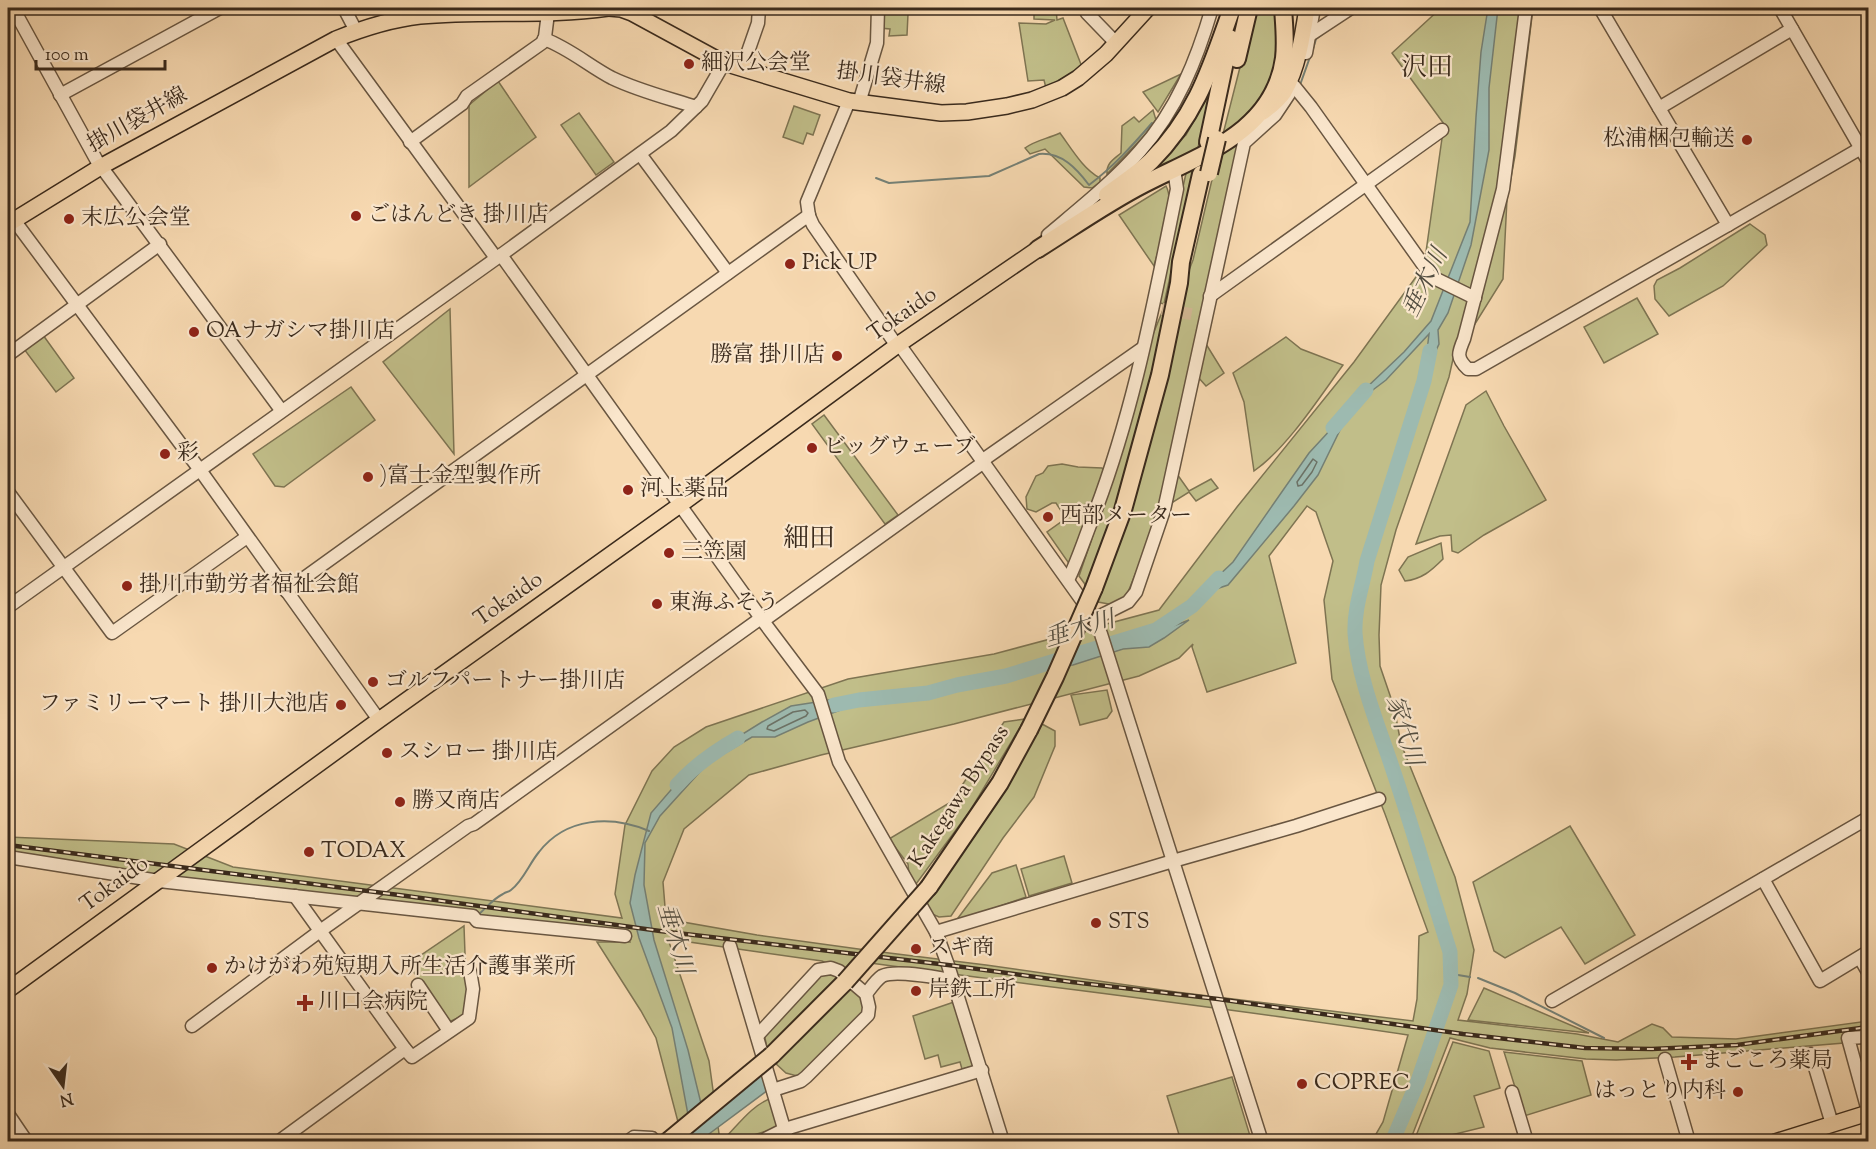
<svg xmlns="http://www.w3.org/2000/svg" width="1876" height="1149" viewBox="0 0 1876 1149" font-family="'Sorts Mill Goudy','Noto Serif JP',serif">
<rect width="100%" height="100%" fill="#f7d9b1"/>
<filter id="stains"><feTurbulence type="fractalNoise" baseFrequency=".00333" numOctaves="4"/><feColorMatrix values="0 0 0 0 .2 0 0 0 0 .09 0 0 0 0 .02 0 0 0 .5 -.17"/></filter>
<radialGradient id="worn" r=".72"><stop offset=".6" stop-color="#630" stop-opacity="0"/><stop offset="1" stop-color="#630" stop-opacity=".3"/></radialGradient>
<g fill="#c1be89" stroke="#7e7452" stroke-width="1.5" fill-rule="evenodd">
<polygon points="1034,8 1056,8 1057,20 1063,18 1082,67 1046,88 1044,80 1028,81 1019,23 1046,24 1055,20 1034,19"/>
<polygon points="1255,8 1279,8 1275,76 1255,112 1222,138"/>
<path d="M1441,8H1533L1515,156L1507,199L1503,279L1453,359L1449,377L1396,530L1381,585L1379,635L1380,666L1394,707L1401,744L1455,877L1474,950L1467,994L1458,1020L1577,1034L1618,1042L1652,1024L1663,1028L1672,1037L1736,1039L1868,1021V1041L1675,1057L1616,1060L1586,1059L1490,1048L1450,1038L1410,1141H1372L1383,1122L1408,1035C1227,1008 1045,987 863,962L846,972L822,961L668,939L709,1061L720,1141H683L656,1038L641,1011L597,942H630L627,932L244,888L8,854V837L174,844L233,867L622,918L615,894L625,825L652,771L674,747L706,727L848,679L994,654L1159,610L1237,507L1354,362L1424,266L1444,124L1392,53ZM1307,506L1316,512L1333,561L1324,600L1332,679L1385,814L1428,932L1419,936L1417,999L1413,1021L1176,992L986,965L873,951L757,935L666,919L663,882L684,829L749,775L821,755L954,724L1139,676L1179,658L1193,644L1192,647L1207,692L1296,663L1269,556Z"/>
<polygon points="880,12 908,14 907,35 889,36 890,29 880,28"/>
<polygon points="1181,74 1158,112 1143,92"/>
<polygon points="498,81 536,137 469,187 469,105"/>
<polygon points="1211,90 1197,152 1108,200 1186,135"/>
<polygon points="794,106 820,115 813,135 807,133 803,144 783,137"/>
<path d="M1153,110L1156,120L1144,136L1107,174C1106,163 1114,159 1121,153L1122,126L1134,117L1139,122Z"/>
<polygon points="579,113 614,162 596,175 561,125"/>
<path d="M1060,133C1071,148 1083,169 1100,178V182L1092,188L1084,187L1045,149L1030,154L1025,148C1036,140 1047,139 1060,133Z"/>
<polygon points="1241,142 1156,523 1126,597 1114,605 1098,602 1079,576 1128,433 1143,374 1146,351 1163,310 1184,283 1193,260 1219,150"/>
<polygon points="1193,168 1193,172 1164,304 1157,302 1187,169"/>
<path d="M1166,186C1176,204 1159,245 1154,266L1119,215Z"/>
<polygon points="1750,224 1765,235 1767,245 1723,286 1669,316 1655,299 1654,286 1657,280 1680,268"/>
<polygon points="1637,298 1658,334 1604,363 1584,327"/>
<polygon points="450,309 454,454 383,362"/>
<polygon points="43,335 74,378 56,392 24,349"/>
<path d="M1286,337L1301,349L1343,365C1319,398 1287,448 1254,471L1244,402L1233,373Z"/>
<polygon points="1206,344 1224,373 1206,386 1198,377"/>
<polygon points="351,387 375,420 284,487 275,486 253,454"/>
<polygon points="1486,391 1504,426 1546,500 1484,535 1458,553 1452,551 1451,535 1440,536 1416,544 1466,405"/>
<polygon points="824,415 898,515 885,524 812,424"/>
<polygon points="1062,464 1078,467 1102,468 1105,474 1070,565 1047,532 1089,502 1065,517 1056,503 1052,503 1036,512 1027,509 1026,497 1036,476 1043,473 1048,466"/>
<polygon points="1177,474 1189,491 1211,479 1218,488 1196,501 1189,492 1170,504"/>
<path d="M1441,543L1443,559C1431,571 1422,579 1405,581L1399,570L1408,557Z"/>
<polygon points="1107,690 1112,711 1107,718 1080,725 1071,695"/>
<polygon points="1025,719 970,811 916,884 909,875 908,864 889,839 951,802 1004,722"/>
<polygon points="1042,724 1055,731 1055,746 1034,797 1003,838 951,916 939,917 932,914 927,903"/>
<polygon points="1570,826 1635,935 1585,964 1561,927 1505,958 1494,951 1473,882"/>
<polygon points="1064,856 1072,883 1029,896 1021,869"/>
<polygon points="1016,865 1026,897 955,922 992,873"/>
<polygon points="464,926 466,982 469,997 466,1014 449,1022 408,964"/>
<polygon points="832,972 837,977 767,1048 764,1033 819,976"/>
<polygon points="848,987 864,999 865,1012 812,1065 797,1076 786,1073 774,1062"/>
<polygon points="1484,988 1589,1033 1468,1020"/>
<polygon points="954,1002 974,1066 962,1069 960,1062 941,1067 938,1055 925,1059 913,1016"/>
<polygon points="1453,1042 1489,1051 1500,1088 1474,1096 1484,1127 1427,1141 1414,1141"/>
<polygon points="1504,1052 1582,1061 1591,1095 1524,1116"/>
<polygon points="1232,1077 1251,1139 1244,1142 1181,1141 1167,1096"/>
<path d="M772,1098L780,1127L734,1141H724V1139C738,1125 753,1104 772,1098Z"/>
</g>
<g fill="#9dbab0" stroke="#758075" stroke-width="1.5">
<polygon points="1488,8 1498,8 1489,88 1489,150 1471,245 1448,313 1438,330 1439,344 1424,376 1429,334 1386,380 1353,405 1365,389 1404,352 1431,321 1470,222 1476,117 1481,52"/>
<polygon points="1345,414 1341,428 1318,475 1294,506 1228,585 1204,593 1214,580 1233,562 1309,453"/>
<polygon points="1189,620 1164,638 1149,647 1123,649 1073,665 1045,667 1152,634"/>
<polygon points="836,699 862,702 808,722 775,737 752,737 708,763 660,816 645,843 644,885 654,940 688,1050 705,1120 766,1067 772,1087 709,1134 706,1141 677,1141 691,1131 672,1028 639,938 630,903 635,875 651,813 683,776 720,748 762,722 791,706"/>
</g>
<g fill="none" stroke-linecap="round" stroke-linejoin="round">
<g stroke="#6c7266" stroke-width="1.5">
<polygon points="1313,459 1317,462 1312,472 1302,485 1298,486 1297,482"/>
<polygon points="805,710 808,713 806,716 774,731 767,729 768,726 793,712"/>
</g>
<g stroke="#758075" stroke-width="2">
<polyline points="1354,12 1360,8"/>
<polyline points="1313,49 1316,39 1332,27"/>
<polyline points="1300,85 1310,57"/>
<polyline points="1283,114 1290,104"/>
<polyline points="1268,129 1277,120"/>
<path d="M876,178L889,183L989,176L1039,154C1062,152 1077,169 1089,185C1113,167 1132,146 1152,123"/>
<path d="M478,915C486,908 494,898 503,894C507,891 507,893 511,890C523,881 529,864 539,852C566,817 611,815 649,831"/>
<polyline points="1452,974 1470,977"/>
<polyline points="1478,978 1515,993 1604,1038"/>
</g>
<g stroke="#9dbab0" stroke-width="15">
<polyline points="1333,428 1366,390"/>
<polyline points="834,705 859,700 928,693 957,685 1006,676 1156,630 1192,606 1219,578"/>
<path d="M677,785C695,765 715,751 738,738"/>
<path d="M1392,1142L1418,1081L1451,985L1450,952C1431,892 1414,832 1394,773C1380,730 1358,679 1355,633C1354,608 1363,585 1367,561L1424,381L1430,351"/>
</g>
<polyline stroke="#d1b693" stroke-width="12" stroke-dasharray="12 6" stroke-linecap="butt" points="1162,309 1196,315"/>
<g stroke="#695641" stroke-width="15">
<g id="minor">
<polyline points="13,8 97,161 281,410"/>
<polyline points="344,8 356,31"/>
<polyline points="1089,8 1087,13 1116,43"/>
<path d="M1526,8L1503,189L1464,339C1458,353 1456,358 1468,369H1476L1728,225L1600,8"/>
<polyline points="1780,8 1868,161"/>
<polyline points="1310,35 1351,8"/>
<polyline points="336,39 496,258"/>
<path d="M544,39C569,48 589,66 612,78C639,91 668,98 696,107"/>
<polyline points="1306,53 1314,8"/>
<polyline points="742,69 758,23 759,8"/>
<polyline points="1294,86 1311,107 1424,266 1430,276 1475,298"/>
<polyline points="60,95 220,8"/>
<polyline points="849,101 807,202 809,216 813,225 897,346"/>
<polyline points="859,103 877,43 878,8"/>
<polyline points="1659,108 1792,29"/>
<polyline points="410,142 462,104 467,96 542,43 545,37 548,13"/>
<polyline points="640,154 728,273"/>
<polyline points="8,212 200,470 379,720"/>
<polyline points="1728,225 1868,144"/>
<path d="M1048,235C1080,208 1113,182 1140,151C1177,110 1197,59 1212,8"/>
<polyline points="501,255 763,621 818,694 839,762 936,932 948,965 1003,1142"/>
<polyline points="1210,296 1442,130"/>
<polyline points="899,344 1083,602 1094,619 1101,634 1262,1142"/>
<polyline points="8,355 160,244"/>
<polyline points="983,460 1143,348"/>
<polyline points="8,492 112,633 247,537"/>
<path d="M1068,580C1077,562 1083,543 1090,525C1133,417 1154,302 1177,189L1174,169"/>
<polyline points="286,591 809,215"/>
<polyline points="8,607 501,255 671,131 702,101 724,63"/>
<polyline points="1094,619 1128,602 1136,592 1164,510 1244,143 1275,115 1289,94"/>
<polyline points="763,621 984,462"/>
<polyline points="8,857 159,881 473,916 477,921 625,936"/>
<polyline points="1763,879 1820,981 1868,952"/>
<polyline points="936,932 1173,861 1296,826 1379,799"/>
<polyline points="730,946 788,1142"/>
<polyline points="1860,958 1868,972"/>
<polyline points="418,985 449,1031"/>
<path d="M866,994C870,989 876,980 882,976C896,969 937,978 953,980"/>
<polyline points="1552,1001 1868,818"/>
<polyline points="192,1026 320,931 468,826 474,824 761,618"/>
<polyline points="1868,1027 1865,1037 1848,1038 1868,1111"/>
<polyline points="757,1036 818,970 831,968 839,971 866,994 869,1007 868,1015 806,1077 801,1081 773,1090"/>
<polyline points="405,1049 412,1057 469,1018 473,989 470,971"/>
<polyline points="1811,1054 1832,1124"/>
<polyline points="1665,1059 1689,1142"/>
<polyline points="1512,1092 1527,1142"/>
<polyline points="8,1114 27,1142"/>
<polyline points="278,1142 405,1049 295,896"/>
<polyline points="627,1142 634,1137 652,1138 655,1142"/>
<polyline points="765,1142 767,1138 785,1129 982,1070"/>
</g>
</g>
<g stroke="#3a2a1c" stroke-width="18">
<g id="major">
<polyline points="609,8 621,9 632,13 724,63 849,101 941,113 967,112 1007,106 1032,100 1062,88 1078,78 1106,54 1148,8"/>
<path d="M1263,112C1271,106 1279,100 1284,92C1298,68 1303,34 1307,8"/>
<path d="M8,224L102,166L336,39C361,29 393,19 420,16C482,10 546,17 608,8"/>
<polyline points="8,990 379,720 680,505 899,344 1038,249"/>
<polyline points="1775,1142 1868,1113"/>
</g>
</g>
<g stroke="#3a2a1c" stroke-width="20">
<g id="highway">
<polyline points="1237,59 1249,8"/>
<polyline points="1208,142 1230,38"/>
<path d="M1107,195C1121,184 1138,174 1151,161C1197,115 1211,67 1232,8"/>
<path d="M1038,249C1073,227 1107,203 1144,184C1202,154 1274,132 1284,58C1286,41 1284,24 1283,8"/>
<polyline points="1094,588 1123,510 1160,375 1179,283 1181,262 1201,174"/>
<polyline points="929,887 1000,783 1029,730"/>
<polyline points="772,1055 845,982"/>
</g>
</g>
<use href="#minor" stroke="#fae6cc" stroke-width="12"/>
<use href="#major" stroke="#f7d9b1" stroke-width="15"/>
<use href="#highway" stroke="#f7d9b1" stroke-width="16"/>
<g stroke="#3a2a1c" stroke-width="4.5">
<polyline id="rail" points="8,845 399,895 660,931 948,965 1072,982 1218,999 1463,1034 1585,1048 1652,1049 1737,1045 1868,1027"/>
</g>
<use href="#rail" stroke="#fae6cc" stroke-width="2" stroke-dasharray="7" stroke-linecap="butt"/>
<g stroke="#3a2a1c" stroke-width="20" stroke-linecap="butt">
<g id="highway-bridge">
<polyline points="1209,173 1217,139"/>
<polyline points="1029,730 1055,677 1094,588"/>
<polyline points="845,982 929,887"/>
<polyline points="667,1142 772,1055"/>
</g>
</g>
<use href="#highway-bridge" stroke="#f7d9b1" stroke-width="16"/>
</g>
<g fill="#8f2418" stroke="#fae6cc" stroke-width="2">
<circle cx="689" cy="64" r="6"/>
<circle cx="1747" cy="140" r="6"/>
<circle cx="356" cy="216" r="6"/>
<circle cx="69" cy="219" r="6"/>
<circle cx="790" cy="264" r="6"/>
<circle cx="194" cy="332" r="6"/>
<circle cx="837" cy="356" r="6"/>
<circle cx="812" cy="448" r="6"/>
<circle cx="165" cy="454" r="6"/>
<circle cx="368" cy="477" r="6"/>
<circle cx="628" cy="490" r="6"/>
<circle cx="1048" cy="517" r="6"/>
<circle cx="669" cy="553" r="6"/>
<circle cx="127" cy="586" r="6"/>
<circle cx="657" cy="604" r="6"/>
<circle cx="373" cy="682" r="6"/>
<circle cx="341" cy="705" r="6"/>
<circle cx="387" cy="753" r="6"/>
<circle cx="400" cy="802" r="6"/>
<circle cx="309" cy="852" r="6"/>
<circle cx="1096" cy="923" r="6"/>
<circle cx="916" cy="949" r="6"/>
<circle cx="212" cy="968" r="6"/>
<circle cx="916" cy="991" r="6"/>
<path d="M302 994h6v6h6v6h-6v6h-6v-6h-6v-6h6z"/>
<path d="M1686 1053h6v6h6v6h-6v6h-6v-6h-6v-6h6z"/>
<circle cx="1302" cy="1084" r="6"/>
<circle cx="1738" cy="1092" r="6"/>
</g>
<g text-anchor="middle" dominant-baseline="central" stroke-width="4.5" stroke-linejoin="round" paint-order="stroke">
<g font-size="22" fill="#3a2a1c" stroke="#fae6cc" text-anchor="start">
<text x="701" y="64">細沢公会堂</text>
<text x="1735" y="140" text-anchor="end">松浦梱包輸送</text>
<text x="368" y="216">ごはんどき 掛川店</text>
<text x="81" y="219">末広公会堂</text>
<text x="802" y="264">Pick UP</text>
<text x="206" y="332">OAナガシマ掛川店</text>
<text x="825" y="356" text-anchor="end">勝富 掛川店</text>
<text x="824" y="448">ビッグウェーブ</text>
<text x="177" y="454">彩</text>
<text x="380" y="477">)富士金型製作所</text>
<text x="640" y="490">河上薬品</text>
<text x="1060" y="517">西部メーター</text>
<text x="681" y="553">三笠園</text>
<text x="139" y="586">掛川市勤労者福祉会館</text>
<text x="669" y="604">東海ふそう</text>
<text x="385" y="682">ゴルフパートナー掛川店</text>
<text x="329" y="705" text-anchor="end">ファミリーマート 掛川大池店</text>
<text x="399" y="753">スシロー 掛川店</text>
<text x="412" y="802">勝又商店</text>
<text x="321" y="852">TODAX</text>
<text x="1108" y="923">STS</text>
<text x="928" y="949">スギ商</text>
<text x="224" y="968">かけがわ苑短期入所生活介護事業所</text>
<text x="928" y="991">岸鉄工所</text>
<text x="318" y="1003">川口会病院</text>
<text x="1701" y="1062">まごころ薬局</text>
<text x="1314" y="1084">COPREC</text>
<text x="1726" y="1092" text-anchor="end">はっとり内科</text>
</g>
<g font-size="22" fill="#3a2a1c" stroke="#fae6cc">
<text transform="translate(891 80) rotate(8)">掛川袋井線</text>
<text transform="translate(138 121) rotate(-29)">掛川袋井線</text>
<text transform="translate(903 315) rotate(-35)">Tokaido</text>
<text transform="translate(509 600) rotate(-35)">Tokaido</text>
<text transform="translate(960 797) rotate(-57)">Kakegawa Bypass</text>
<text transform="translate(115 885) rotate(-36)">Tokaido</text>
</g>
<g font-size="24" font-style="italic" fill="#534e41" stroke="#fae6cc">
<text transform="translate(1426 283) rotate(-64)">垂木川</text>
<text transform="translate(1080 630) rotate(-17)">垂木川</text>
<text transform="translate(1403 731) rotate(73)">家代川</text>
<text transform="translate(674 939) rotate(74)">垂木川</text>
</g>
<g font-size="26" fill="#3a2a1c" stroke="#fae6cc">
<text x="1427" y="68">沢田</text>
<text x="809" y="539">細田</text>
</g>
</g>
<rect width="1876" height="1149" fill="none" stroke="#f7d9b1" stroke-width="30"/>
<rect x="9" y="9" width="1858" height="1131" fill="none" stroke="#3a2a1c" stroke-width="3"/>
<rect x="15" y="15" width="1846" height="1119" fill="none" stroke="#3a2a1c" stroke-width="1.5"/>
<g transform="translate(63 1086) rotate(166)" stroke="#fae6cc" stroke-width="4.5" paint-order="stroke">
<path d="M0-4.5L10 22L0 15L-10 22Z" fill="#3a2a1c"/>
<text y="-9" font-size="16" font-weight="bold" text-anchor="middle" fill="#3a2a1c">N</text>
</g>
<path d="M36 60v9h129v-9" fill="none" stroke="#3a2a1c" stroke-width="3"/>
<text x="45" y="60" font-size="18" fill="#3a2a1c" stroke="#fae6cc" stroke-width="4.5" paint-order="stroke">100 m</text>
<rect width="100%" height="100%" filter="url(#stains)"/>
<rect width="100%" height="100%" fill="url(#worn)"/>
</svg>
